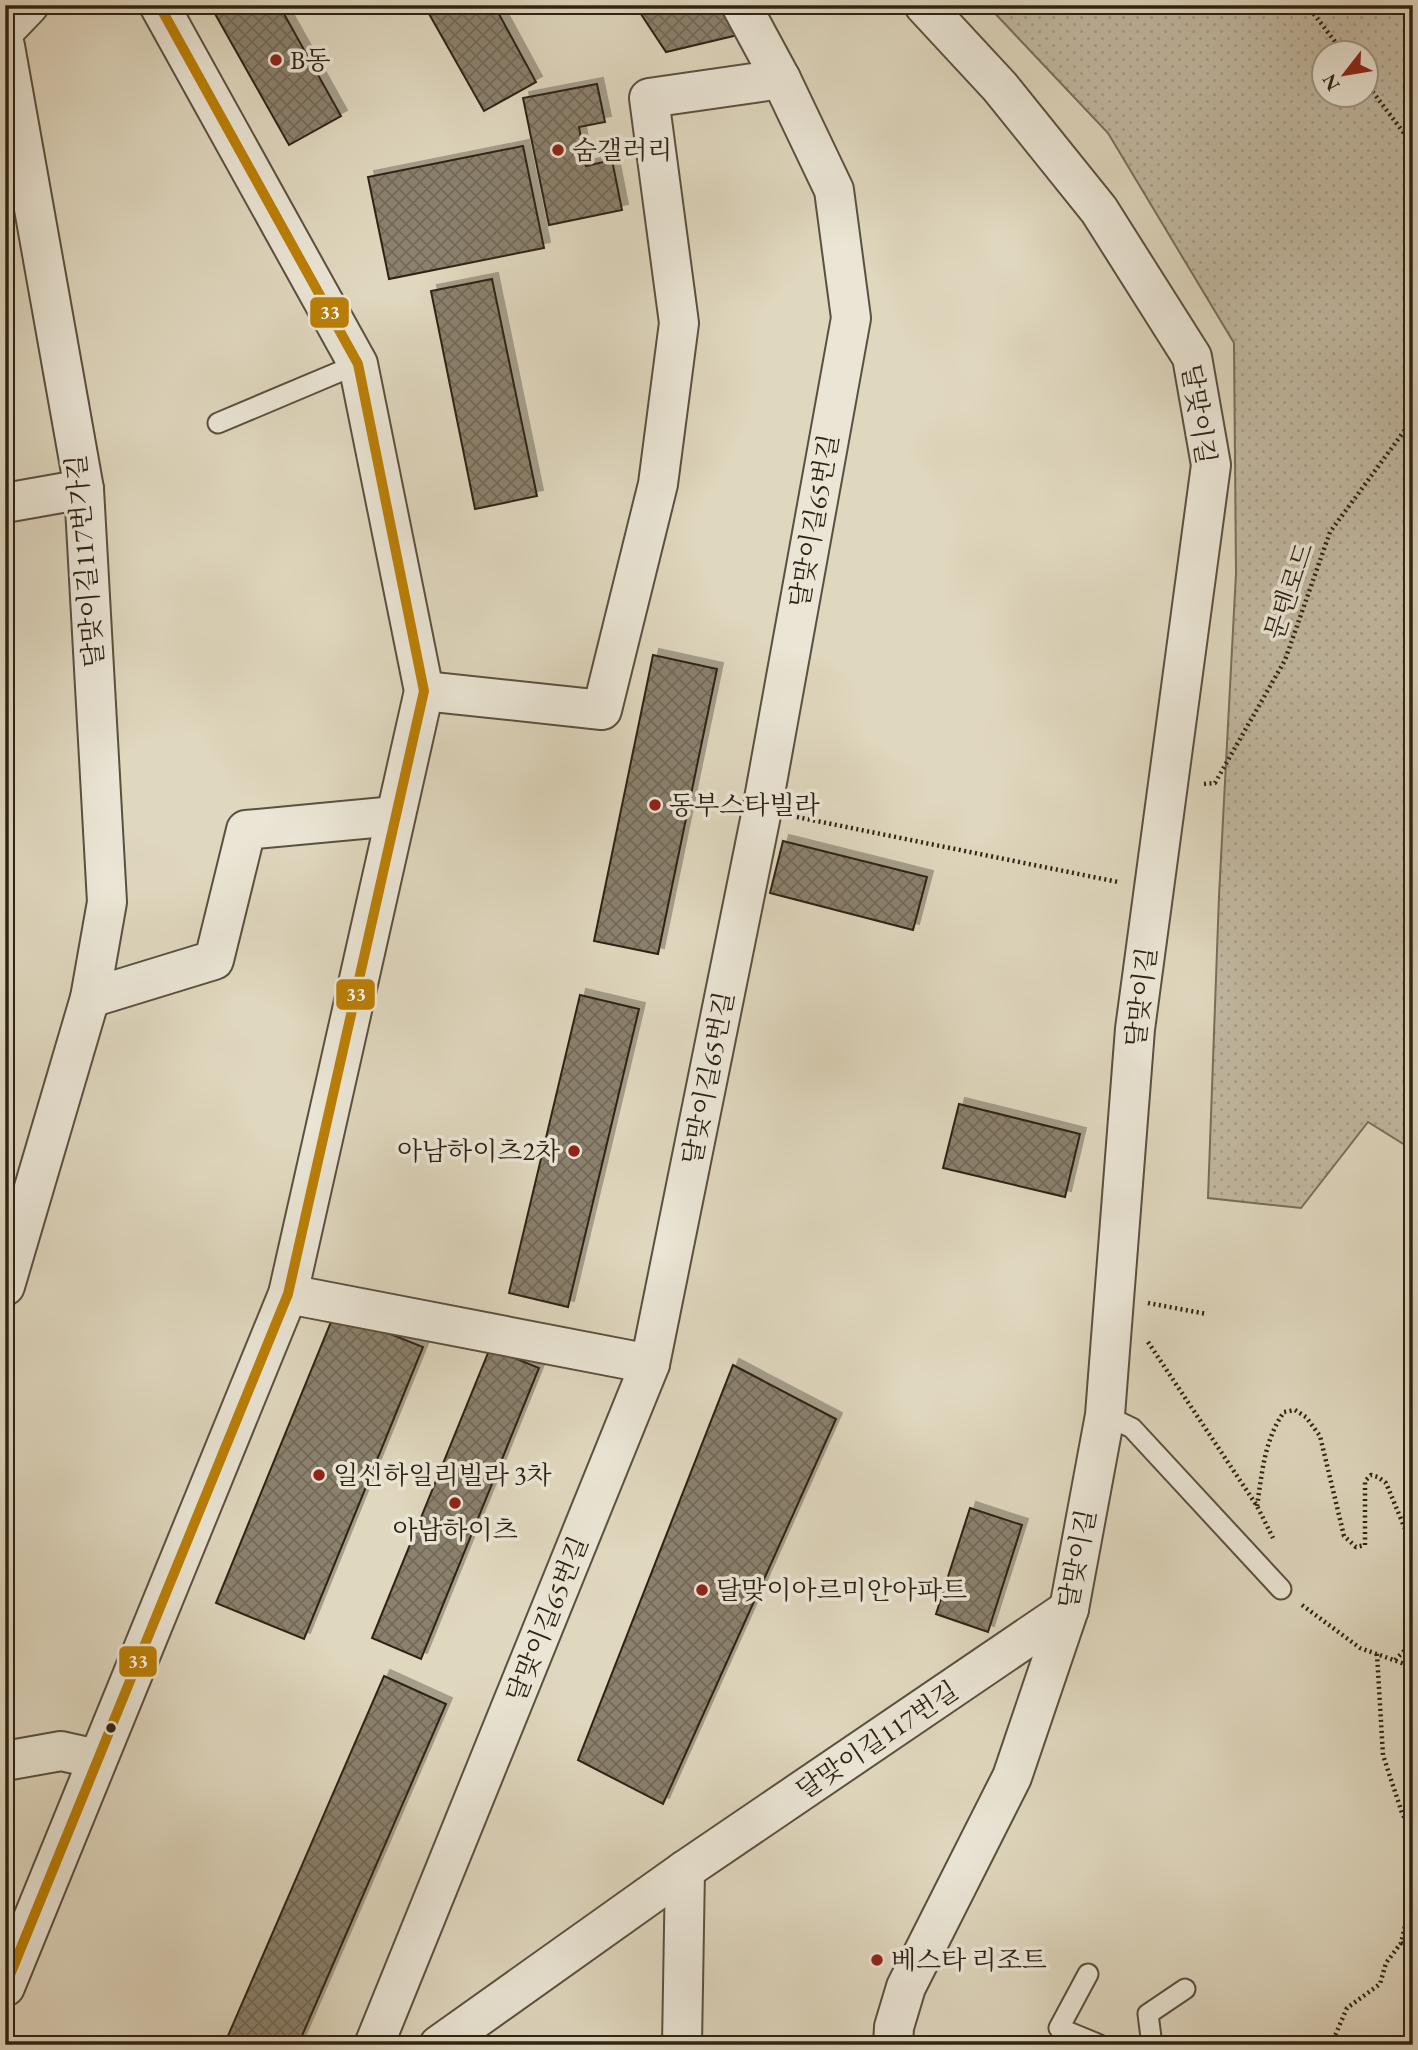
<svg xmlns="http://www.w3.org/2000/svg" width="1418" height="2050" viewBox="0 0 1418 2050" font-family="'EB Garamond','Noto Serif KR',serif">
<defs>
<pattern id="park-dots" width="8" height="8" patternUnits="userSpaceOnUse" patternTransform="scale(1.75)"><rect width="8" height="8" fill="#c1b8a1"/><path d="M2 2h.1M6 6h.1" fill="none" stroke="#a69e8a" stroke-width="1.8" stroke-linecap="round"/></pattern>
<pattern id="building-cross-hatch" width="8" height="8" patternUnits="userSpaceOnUse" patternTransform="scale(1.75)"><rect width="8" height="8" fill="#8b816d"/><path d="M0 0l8 8M0 8l8-8" fill="none" stroke="#726958"/></pattern>
<filter id="shadow"><feDropShadow dx="6" dy="-6" stdDeviation="0" flood-color="#0004"/></filter>
</defs>
<rect width="100%" height="100%" fill="#dfd7be"/>
<filter id="stains"><feTurbulence type="fractalNoise" baseFrequency=".00286" numOctaves="4"/><feColorMatrix values="0 0 0 0 .2 0 0 0 0 .09 0 0 0 0 .02 0 0 0 .5 -.17"/></filter>
<radialGradient id="worn" r=".72"><stop offset=".6" stop-color="#630" stop-opacity="0"/><stop offset="1" stop-color="#630" stop-opacity=".3"/></radialGradient>
<path fill="url(#park-dots)" stroke="#786e5b" stroke-width="2" fill-rule="evenodd" d="M987,5H1413V1150L1368,1122L1301,1208L1208,1198L1219,896L1236,573L1234,343L1108,133ZM1324,52H1366V94H1324Z"/>
<g fill="url(#building-cross-hatch)" stroke="#2f2315" stroke-width="2" filter="url(#shadow)">
<polygon points="210,5 279,5 341,116 289,145"/>
<polygon points="424,5 494,5 536,82 484,111"/>
<polygon points="635,5 728,5 746,33 666,52"/>
<polygon points="597,84 605,122 579,127 586,166 612,160 622,210 549,225 523,98"/>
<polygon points="523,146 544,248 389,279 368,177"/>
<polygon points="492,279 537,496 475,509 431,291"/>
<polygon points="653,655 717,669 658,954 594,941"/>
<polygon points="783,841 927,877 913,930 770,893"/>
<polygon points="580,995 639,1009 568,1307 509,1293"/>
<polygon points="959,1104 1080,1134 1065,1197 943,1168"/>
<polygon points="335,1312 423,1347 304,1639 216,1603"/>
<polygon points="490,1348 539,1368 421,1659 372,1638"/>
<polygon points="733,1365 836,1419 663,1804 578,1760"/>
<polygon points="970,1508 1022,1525 988,1632 936,1614"/>
<polygon points="384,1676 446,1704 298,2045 224,2045"/>
</g>
<g fill="none" stroke-linecap="round" stroke-linejoin="round">
<g stroke="#5b503f" stroke-width="23">
<g id="service">
<polyline points="218,423 358,364"/>
<polyline points="1105,1415 1132,1428 1281,1589"/>
<polyline points="1088,1974 1059,2028 1100,2045"/>
<polyline points="1152,2045 1148,2014 1185,1989"/>
</g>
</g>
<g stroke="#5b503f" stroke-width="42">
<g id="minor">
<polyline points="5,30 29,5"/>
<polyline points="5,46 84,489 107,902 90,998 5,1286"/>
<polyline points="5,503 84,489"/>
<polyline points="424,691 602,710 658,484 679,323 649,98 781,79"/>
<polyline points="90,998 214,960 246,830 395,816"/>
<polyline points="288,1294 650,1364"/>
<polyline points="5,1761 61,1751 97,1759"/>
<polyline points="5,1987 288,1294 424,691 358,364 159,5"/>
<polyline points="374,2045 650,1364 762,810 851,318 834,190 781,79 741,5"/>
<polyline points="439,2045 685,1870 1069,1609"/>
<polyline points="682,2045 685,1870"/>
</g>
</g>
<g stroke="#5b503f" stroke-width="42">
<polyline id="tertiary" points="893,2045 894,2027 906,1987 1012,1777 1069,1609 1105,1415 1135,1029 1211,465 1192,357 1099,210 1000,87 924,5"/>
</g>
<g stroke="#2f2315" stroke-width="4.5" stroke-dasharray="2 3.5" stroke-linecap="butt">
<polyline points="1307,5 1343,52"/>
<polyline points="1366,83 1413,145"/>
<polyline points="1204,784 1215,783 1285,660 1330,532 1413,419"/>
<polyline points="797,817 1118,882"/>
<polyline points="1148,1303 1207,1314"/>
<polyline points="1148,1342 1257,1506 1273,1538"/>
<path d="M1257,1506C1262,1474 1264,1440 1284,1412L1295,1410L1306,1417L1320,1436L1344,1536L1356,1547L1365,1545V1481L1371,1475L1378,1477L1386,1483L1413,1548"/>
<polyline points="1302,1605 1360,1648 1413,1667"/>
<polyline points="1377,1654 1383,1755 1402,1813 1413,1834"/>
<polyline points="1395,1660 1413,1642"/>
<polyline points="1413,1867 1411,1901 1401,1943 1413,1948"/>
<polyline points="1331,2045 1347,2008 1380,1984 1386,1963 1401,1943"/>
</g>
<use href="#service" stroke="#eae5d5" stroke-width="19"/>
<use href="#minor" stroke="#eae5d5" stroke-width="38"/>
<use href="#tertiary" stroke="#eae5d5" stroke-width="38"/>
<g stroke="#eae5d5" stroke-width="16">
<polyline id="bus-1" points="5,1987 288,1294 424,691 358,364 159,5"/>
</g>
<use href="#bus-1" stroke="#bb7f06" stroke-width="10"/>
</g>
<g fill="#8f2418" stroke="#eae5d5" stroke-width="2.5">
<circle cx="276" cy="60" r="7"/>
<circle cx="558" cy="150" r="7"/>
<circle cx="655" cy="805" r="7"/>
<circle cx="574" cy="1151" r="7"/>
<circle cx="319" cy="1475" r="7"/>
<circle cx="455" cy="1503" r="7"/>
<circle cx="702" cy="1590" r="7"/>
<circle cx="877" cy="1960" r="7"/>
</g>
<circle fill="#2f2315" stroke="#eae5d5" stroke-width="2.5" cx="111" cy="1728" r="6"/>
<g text-anchor="middle" dominant-baseline="central" stroke-width="7" stroke-linejoin="round" paint-order="stroke">
<g font-size="26" fill="#2f2315" stroke="#eae5d5" text-anchor="start">
<text x="290" y="60">B동</text>
<text x="572" y="150">숨갤러리</text>
<text x="669" y="805">동부스타빌라</text>
<text x="560" y="1151" text-anchor="end">아남하이츠2차</text>
<text x="333" y="1475">일신하일리빌라 3차</text>
<text x="455" y="1530" text-anchor="middle">아남하이츠</text>
<text x="716" y="1590">달맞이아르미안아파트</text>
<text x="891" y="1960">베스타 리조트</text>
</g>
<g font-size="26" fill="#2f2315" stroke="#eae5d5">
<text transform="translate(1199 414) rotate(81)">달맞이길</text>
<text transform="translate(814 521) rotate(-80)">달맞이길65번길</text>
<text transform="translate(85 561) rotate(-95)">달맞이길117번가길</text>
<text transform="translate(1289 591) rotate(-71)">문텐로드</text>
<text transform="translate(1141 997) rotate(-83)">달맞이길</text>
<text transform="translate(708 1078) rotate(-79)">달맞이길65번길</text>
<text transform="translate(1077 1559) rotate(-79)">달맞이길</text>
<text transform="translate(547 1619) rotate(-68)">달맞이길65번길</text>
<text transform="translate(877 1740) rotate(-34)">달맞이길117번길</text>
</g>
</g>
<g stroke="#eae5d5" stroke-width="2.5">
<rect x="309" y="296" width="41" height="33" rx="7" fill="#bb7f06"/>
<rect x="335" y="978" width="41" height="33" rx="7" fill="#bb7f06"/>
<rect x="118" y="1645" width="40" height="33" rx="7" fill="#bb7f06"/>
</g>
<g font-size="19" text-anchor="middle" font-weight="bold" fill="#fff">
<text x="330" y="319">33</text>
<text x="356" y="1001">33</text>
<text x="138" y="1668">33</text>
</g>
<rect width="1418" height="2050" fill="none" stroke="#dfd7be" stroke-width="28"/>
<rect x="7" y="7" width="1404" height="2036" fill="none" stroke="#2f2315" stroke-width="3.5"/>
<rect x="14" y="14" width="1390" height="2022" fill="none" stroke="#2f2315" stroke-width="2"/>
<g transform="translate(1345 74) rotate(239)"><circle r="33" fill="#eae5d5" stroke="#9f9788" stroke-width="2"/>
<path d="M0-5L12 26L0 18L-12 26Z" fill="#8f2418"/>
<text y="-10" font-size="19" font-weight="bold" text-anchor="middle" fill="#2f2315">N</text>
</g>
<rect width="100%" height="100%" filter="url(#stains)"/>
<rect width="100%" height="100%" fill="url(#worn)"/>
</svg>
